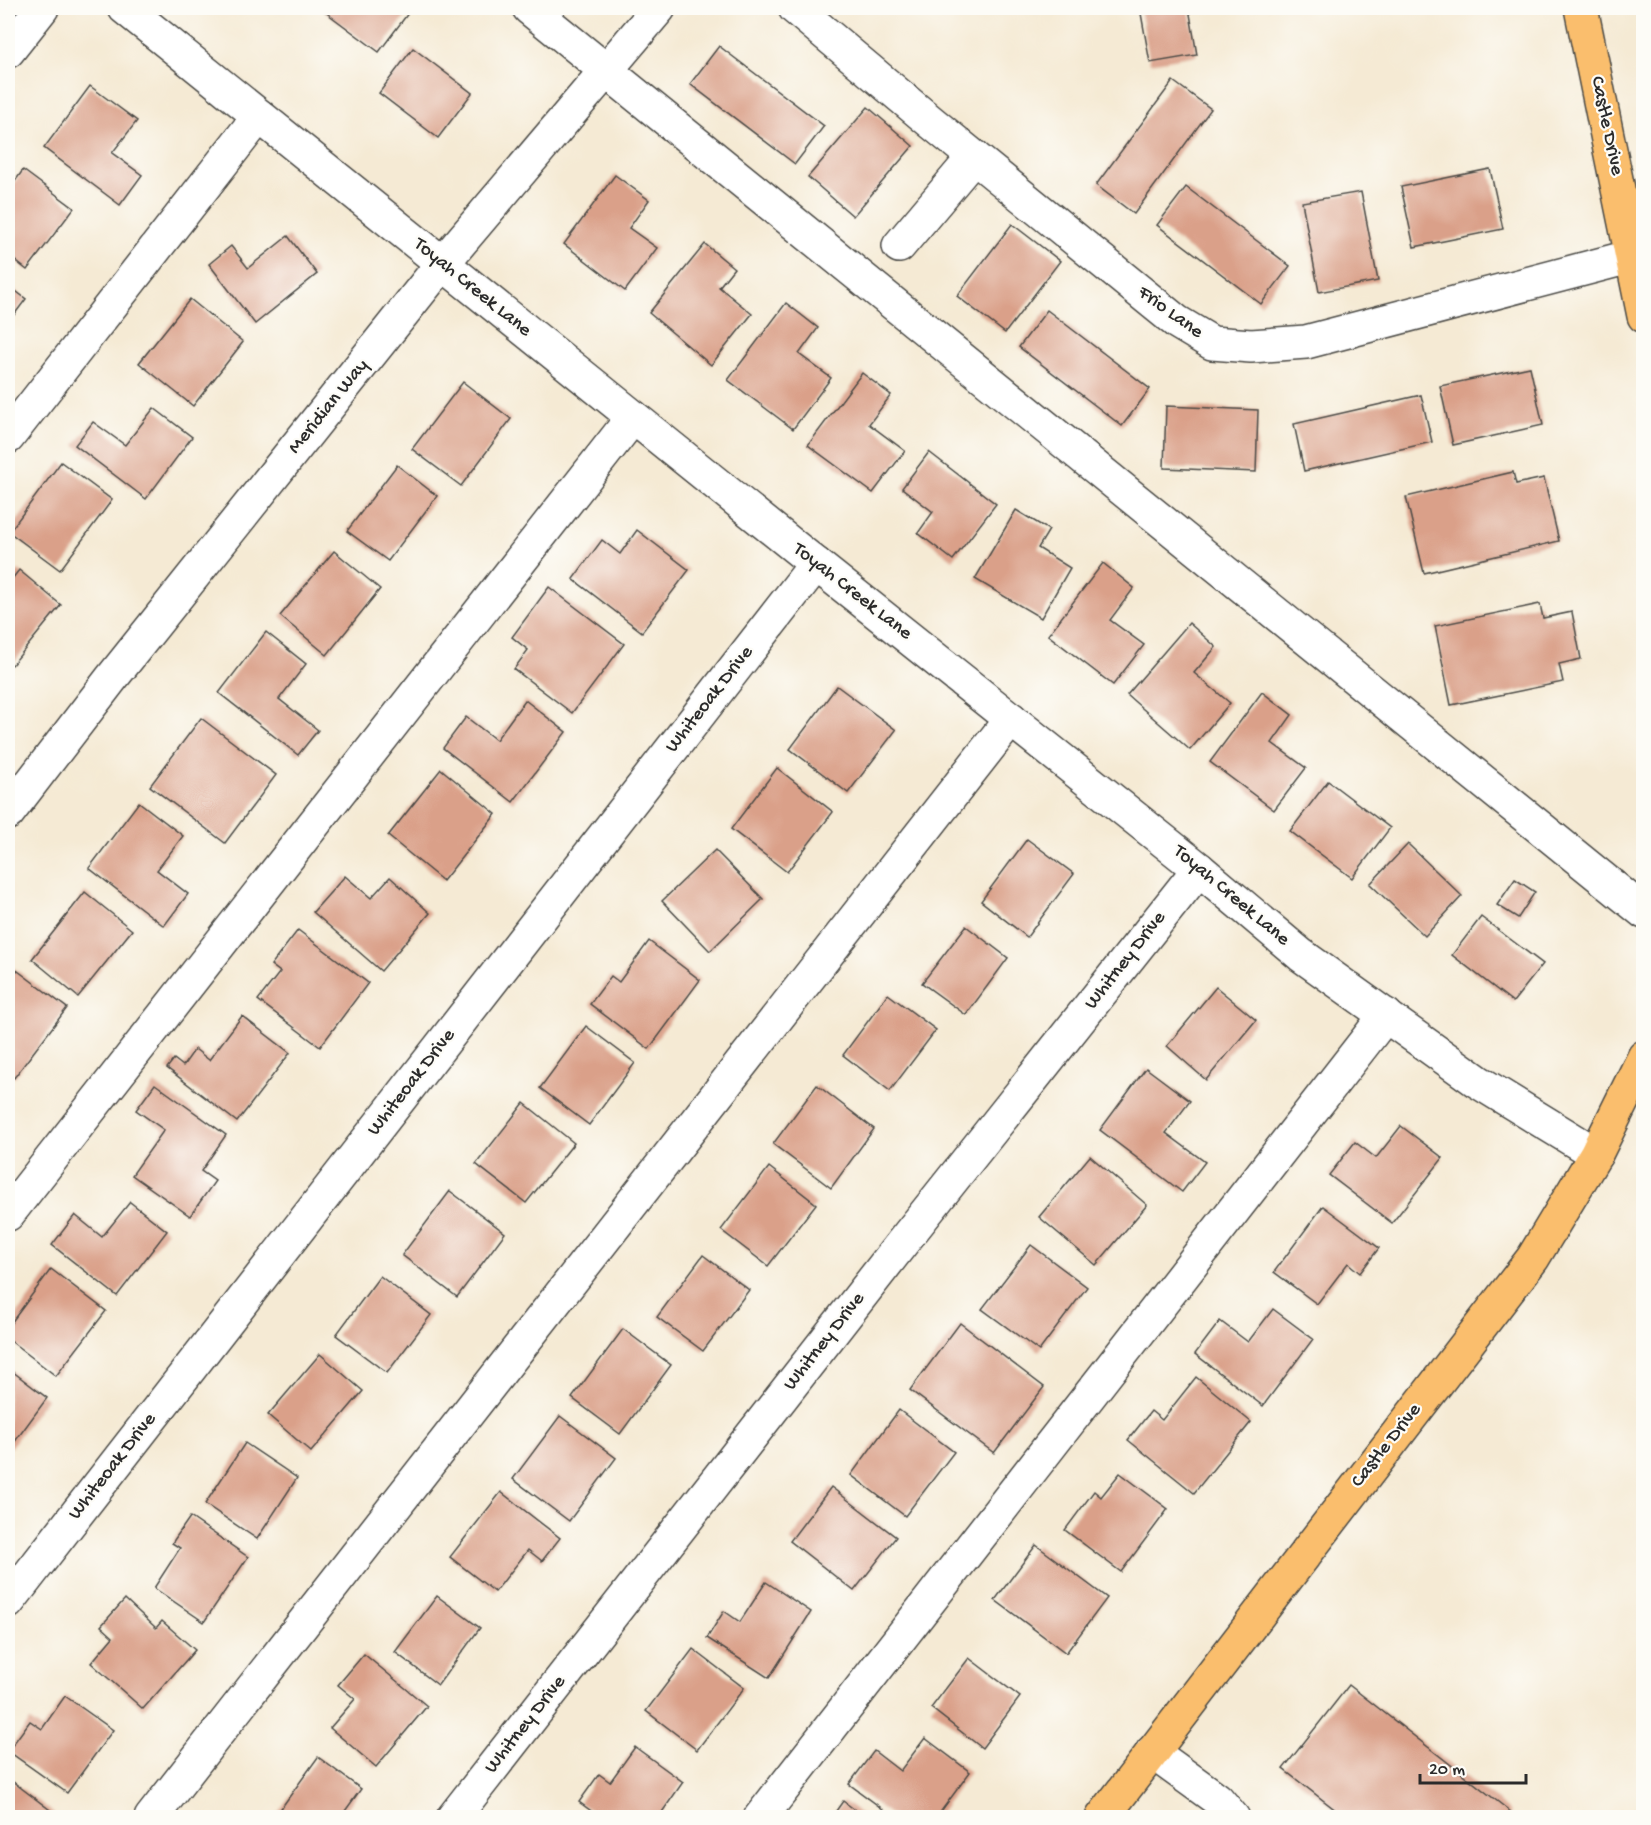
<svg xmlns="http://www.w3.org/2000/svg" width="1651" height="1825" viewBox="0 0 1651 1825" font-family="'Gochi Hand',sans-serif">
<rect width="100%" height="100%" fill="#fdfcf7"/>
<filter id="ink" filterUnits="userSpaceOnUse"><feTurbulence type="fractalNoise" baseFrequency=".0167" numOctaves="2"/><feDisplacementMap in="SourceGraphic" scale="12" xChannelSelector="R" yChannelSelector="G"/><feConvolveMatrix kernelMatrix="1 2 1 2 8 2 1 2 1" color-interpolation-filters="sRGB"/></filter>
<filter id="wash" filterUnits="userSpaceOnUse"><feTurbulence type="fractalNoise" baseFrequency=".008" numOctaves="4" result="noise"/><feDisplacementMap in="SourceGraphic" scale="24" xChannelSelector="R" yChannelSelector="G"/><feGaussianBlur stdDeviation="1.35" result="paint"/><feColorMatrix in="noise" values="0 0 0 0 0 0 0 0 0 0 0 0 0 0 0 0 0 1.4 0 .05"/><feComposite in="paint" operator="in"/></filter>
<g filter="url(#wash)">
<rect width="100%" height="100%" fill="#f5ead4"/>
<g id="blocks">
<g fill="#daa089">
<polygon points="320,8 412,8 379,52"/>
<polygon points="1140,8 1189,8 1197,55 1150,63"/>
<polygon points="719,46 824,126 795,164 690,84"/>
<polygon points="413,48 472,93 438,138 379,93"/>
<polygon points="1173,81 1211,109 1134,214 1096,185"/>
<polygon points="90,86 137,121 112,153 142,175 120,205 44,148"/>
<polygon points="868,107 913,146 853,216 808,177"/>
<polygon points="1490,169 1503,229 1414,247 1401,187"/>
<polygon points="23,170 74,208 27,270 8,255 8,191"/>
<polygon points="615,175 649,200 629,228 657,248 625,291 564,244"/>
<polygon points="1186,187 1290,266 1261,304 1157,225"/>
<polygon points="1361,192 1378,281 1319,292 1302,202"/>
<polygon points="1012,224 1060,261 1005,333 957,296"/>
<polygon points="288,236 317,274 255,324 209,264 231,246 248,268"/>
<polygon points="705,244 734,268 719,287 752,314 711,365 649,313"/>
<polygon points="8,285 26,299 8,323"/>
<polygon points="190,299 243,342 193,406 139,363"/>
<polygon points="786,303 818,328 799,354 831,378 793,429 728,380"/>
<polygon points="1047,310 1150,389 1122,426 1019,347"/>
<polygon points="1530,367 1543,425 1453,445 1440,386"/>
<polygon points="862,373 891,395 869,424 905,451 873,493 808,445"/>
<polygon points="463,382 511,419 461,486 412,449"/>
<polygon points="1421,395 1432,442 1304,471 1294,424"/>
<polygon points="1166,406 1258,410 1256,472 1164,468"/>
<polygon points="154,408 192,437 146,499 75,445 93,422 125,445"/>
<polygon points="929,452 996,504 953,560 918,533 933,512 902,488"/>
<polygon points="61,462 112,500 60,570 9,532"/>
<polygon points="397,465 437,496 388,561 347,531"/>
<polygon points="1513,472 1516,484 1544,478 1559,541 1424,573 1406,497"/>
<polygon points="1016,510 1049,530 1038,548 1070,568 1041,618 975,579"/>
<polygon points="637,530 689,570 642,632 573,579 602,540 620,554"/>
<polygon points="334,551 380,589 327,655 280,616"/>
<polygon points="1103,563 1134,588 1110,620 1144,645 1113,685 1048,635"/>
<polygon points="19,570 61,605 12,665 8,661 8,584"/>
<polygon points="549,587 624,644 572,713 514,669 528,650 512,637"/>
<polygon points="1540,604 1543,618 1572,612 1581,659 1559,664 1563,682 1451,705 1435,626"/>
<polygon points="1189,623 1216,647 1194,673 1230,703 1190,750 1127,695"/>
<polygon points="266,632 306,664 279,699 318,730 298,755 219,693"/>
<polygon points="837,686 896,730 848,793 790,749"/>
<polygon points="1262,692 1292,715 1272,743 1306,768 1274,810 1210,762"/>
<polygon points="525,700 566,732 513,802 443,748 466,717 496,740"/>
<polygon points="201,718 276,775 225,843 150,786"/>
<polygon points="777,768 833,812 787,872 731,829"/>
<polygon points="441,769 496,814 443,881 388,836"/>
<polygon points="1328,781 1390,828 1352,878 1290,831"/>
<polygon points="139,802 183,836 157,870 188,894 164,926 89,868"/>
<polygon points="1027,839 1074,874 1027,937 981,901"/>
<polygon points="1408,844 1462,896 1425,936 1370,884"/>
<polygon points="715,850 763,899 710,951 662,901"/>
<polygon points="345,876 371,898 390,877 430,913 381,971 313,912"/>
<polygon points="1515,879 1535,892 1518,918 1497,905"/>
<polygon points="85,892 132,930 78,997 32,959"/>
<polygon points="1481,917 1543,964 1513,1002 1452,955"/>
<polygon points="966,926 1008,958 966,1015 922,983"/>
<polygon points="298,930 368,983 320,1047 258,1000 280,972 271,965"/>
<polygon points="649,941 700,980 649,1049 590,1004 611,976 619,982"/>
<polygon points="14,968 67,1008 14,1078 8,1073 8,976"/>
<polygon points="1216,987 1256,1020 1206,1080 1167,1046"/>
<polygon points="888,994 936,1030 890,1091 843,1055"/>
<polygon points="242,1016 290,1053 237,1122 167,1068 174,1059 183,1066 195,1049 209,1060"/>
<polygon points="586,1026 635,1063 589,1125 540,1088"/>
<polygon points="1146,1068 1190,1101 1166,1133 1205,1162 1182,1192 1100,1130"/>
<polygon points="155,1084 226,1135 201,1171 215,1181 190,1216 132,1175 164,1130 136,1110"/>
<polygon points="817,1085 874,1129 831,1188 773,1144"/>
<polygon points="524,1103 574,1143 526,1203 476,1164"/>
<polygon points="1401,1126 1443,1158 1392,1223 1329,1175 1355,1142 1376,1158"/>
<polygon points="1090,1156 1147,1205 1096,1265 1039,1217"/>
<polygon points="769,1167 816,1204 768,1266 721,1230"/>
<polygon points="450,1191 505,1233 457,1297 402,1255"/>
<polygon points="130,1202 167,1231 117,1296 52,1245 75,1215 102,1237"/>
<polygon points="1323,1206 1379,1248 1360,1273 1348,1263 1317,1304 1274,1272"/>
<polygon points="1031,1245 1087,1287 1039,1351 982,1309"/>
<polygon points="703,1255 749,1290 703,1351 657,1317"/>
<polygon points="51,1269 106,1311 56,1376 8,1339 8,1327"/>
<polygon points="380,1276 431,1315 387,1373 336,1335"/>
<polygon points="1273,1309 1313,1339 1263,1406 1195,1354 1220,1321 1248,1342"/>
<polygon points="960,1323 1044,1387 994,1453 910,1390"/>
<polygon points="623,1329 671,1365 620,1434 572,1398"/>
<polygon points="320,1354 363,1391 311,1452 268,1415"/>
<polygon points="8,1368 47,1398 8,1451"/>
<polygon points="1196,1377 1251,1422 1194,1493 1128,1440 1151,1411 1162,1420"/>
<polygon points="899,1410 954,1452 905,1516 851,1475"/>
<polygon points="560,1416 616,1458 569,1521 513,1479"/>
<polygon points="245,1443 297,1478 257,1539 205,1504"/>
<polygon points="1120,1473 1168,1509 1121,1572 1065,1530 1094,1491 1101,1497"/>
<polygon points="831,1487 896,1537 854,1591 790,1541"/>
<polygon points="501,1492 560,1538 542,1561 528,1550 495,1592 450,1557"/>
<polygon points="190,1517 248,1557 204,1622 154,1588 180,1548 172,1543"/>
<polygon points="1036,1545 1107,1598 1066,1653 995,1600"/>
<polygon points="766,1582 811,1612 769,1678 707,1638 724,1611 740,1622"/>
<polygon points="437,1596 480,1628 438,1685 395,1652"/>
<polygon points="125,1599 156,1628 162,1621 195,1650 143,1709 91,1663 113,1637 101,1626"/>
<polygon points="693,1649 744,1688 697,1750 646,1711"/>
<polygon points="364,1654 427,1706 376,1767 330,1728 355,1699 338,1685"/>
<polygon points="969,1658 1020,1697 982,1748 931,1708"/>
<polygon points="1349,1685 1511,1812 1506,1818 1346,1818 1283,1769"/>
<polygon points="65,1696 113,1730 67,1793 8,1751 30,1721 42,1729"/>
<polygon points="925,1738 970,1772 936,1818 895,1818 849,1784 874,1751 900,1771"/>
<polygon points="635,1747 683,1782 658,1818 601,1818 579,1802 599,1774 610,1782"/>
<polygon points="318,1757 361,1789 340,1818 274,1818"/>
<polygon points="8,1778 54,1813 51,1818 8,1818"/>
<polygon points="843,1801 866,1818 831,1818"/>
</g>
</g>
</g>
<g filter="url(#ink)">
<use href="#blocks" fill-opacity="0" stroke="#494844" stroke-width="1.5"/>
<g fill="none" stroke-linecap="round" stroke-linejoin="round">
<g stroke="#494844" stroke-width="36">
<g id="minor">
<polyline points="125,8 816,564 1199,869 1301,955 1477,1081 1596,1154"/>
<polyline points="529,8 1644,912"/>
<polyline points="795,8 931,122 1177,322 1212,343 1251,346 1306,342 1633,256"/>
<polyline points="8,51 42,8"/>
<polyline points="899,246 974,157"/>
<polyline points="8,437 259,116"/>
<polyline points="8,813 111,679 442,264 659,8"/>
<polyline points="8,1214 633,417"/>
<polyline points="8,1602 816,564"/>
<polyline points="1152,1752 1217,1799 1233,1818"/>
<polyline points="151,1818 1011,719"/>
<polyline points="453,1818 902,1243 1199,869"/>
<polyline points="760,1818 1386,1015"/>
</g>
</g>
<g stroke="#494844" stroke-width="36">
<g id="major">
<polyline points="1581,8 1644,316"/>
<polyline points="1102,1818 1533,1258 1596,1154 1644,1057"/>
</g>
</g>
<use href="#minor" stroke="#fff" stroke-width="33"/>
<use href="#major" stroke="#fabe6d" stroke-width="33"/>
</g>
</g>
<g text-anchor="middle" dominant-baseline="central" stroke-width="4.5" stroke-linejoin="round" paint-order="stroke">
<g font-size="20" fill="#2b2b2b" stroke="#fdfcf7">
<text transform="translate(1606 126) rotate(78)">Castle Drive</text>
<text transform="translate(472 288) rotate(39)">Toyah Creek Lane</text>
<text transform="translate(1170 313) rotate(36)">Frio Lane</text>
<text transform="translate(329 407) rotate(-51)">Meridian Way</text>
<text transform="translate(852 592) rotate(38)">Toyah Creek Lane</text>
<text transform="translate(710 700) rotate(-52)">Whiteoak Drive</text>
<text transform="translate(1231 896) rotate(40)">Toyah Creek Lane</text>
<text transform="translate(1126 961) rotate(-52)">Whitney Drive</text>
<text transform="translate(412 1083) rotate(-52)">Whiteoak Drive</text>
<text transform="translate(825 1342) rotate(-52)">Whitney Drive</text>
<text transform="translate(1387 1446) rotate(-52)">Castle Drive</text>
<text transform="translate(113 1467) rotate(-52)">Whiteoak Drive</text>
<text transform="translate(526 1725) rotate(-52)">Whitney Drive</text>
</g>
</g>
<rect width="1651" height="1825" fill="none" stroke="#fdfcf7" stroke-width="30"/>
<path d="M1420 1774v9h106v-9" fill="none" stroke="#2b2b2b" stroke-width="3"/>
<text x="1429" y="1774" font-size="18" fill="#2b2b2b" stroke="#fdfcf7" stroke-width="4.5" paint-order="stroke">20 m</text>
</svg>
